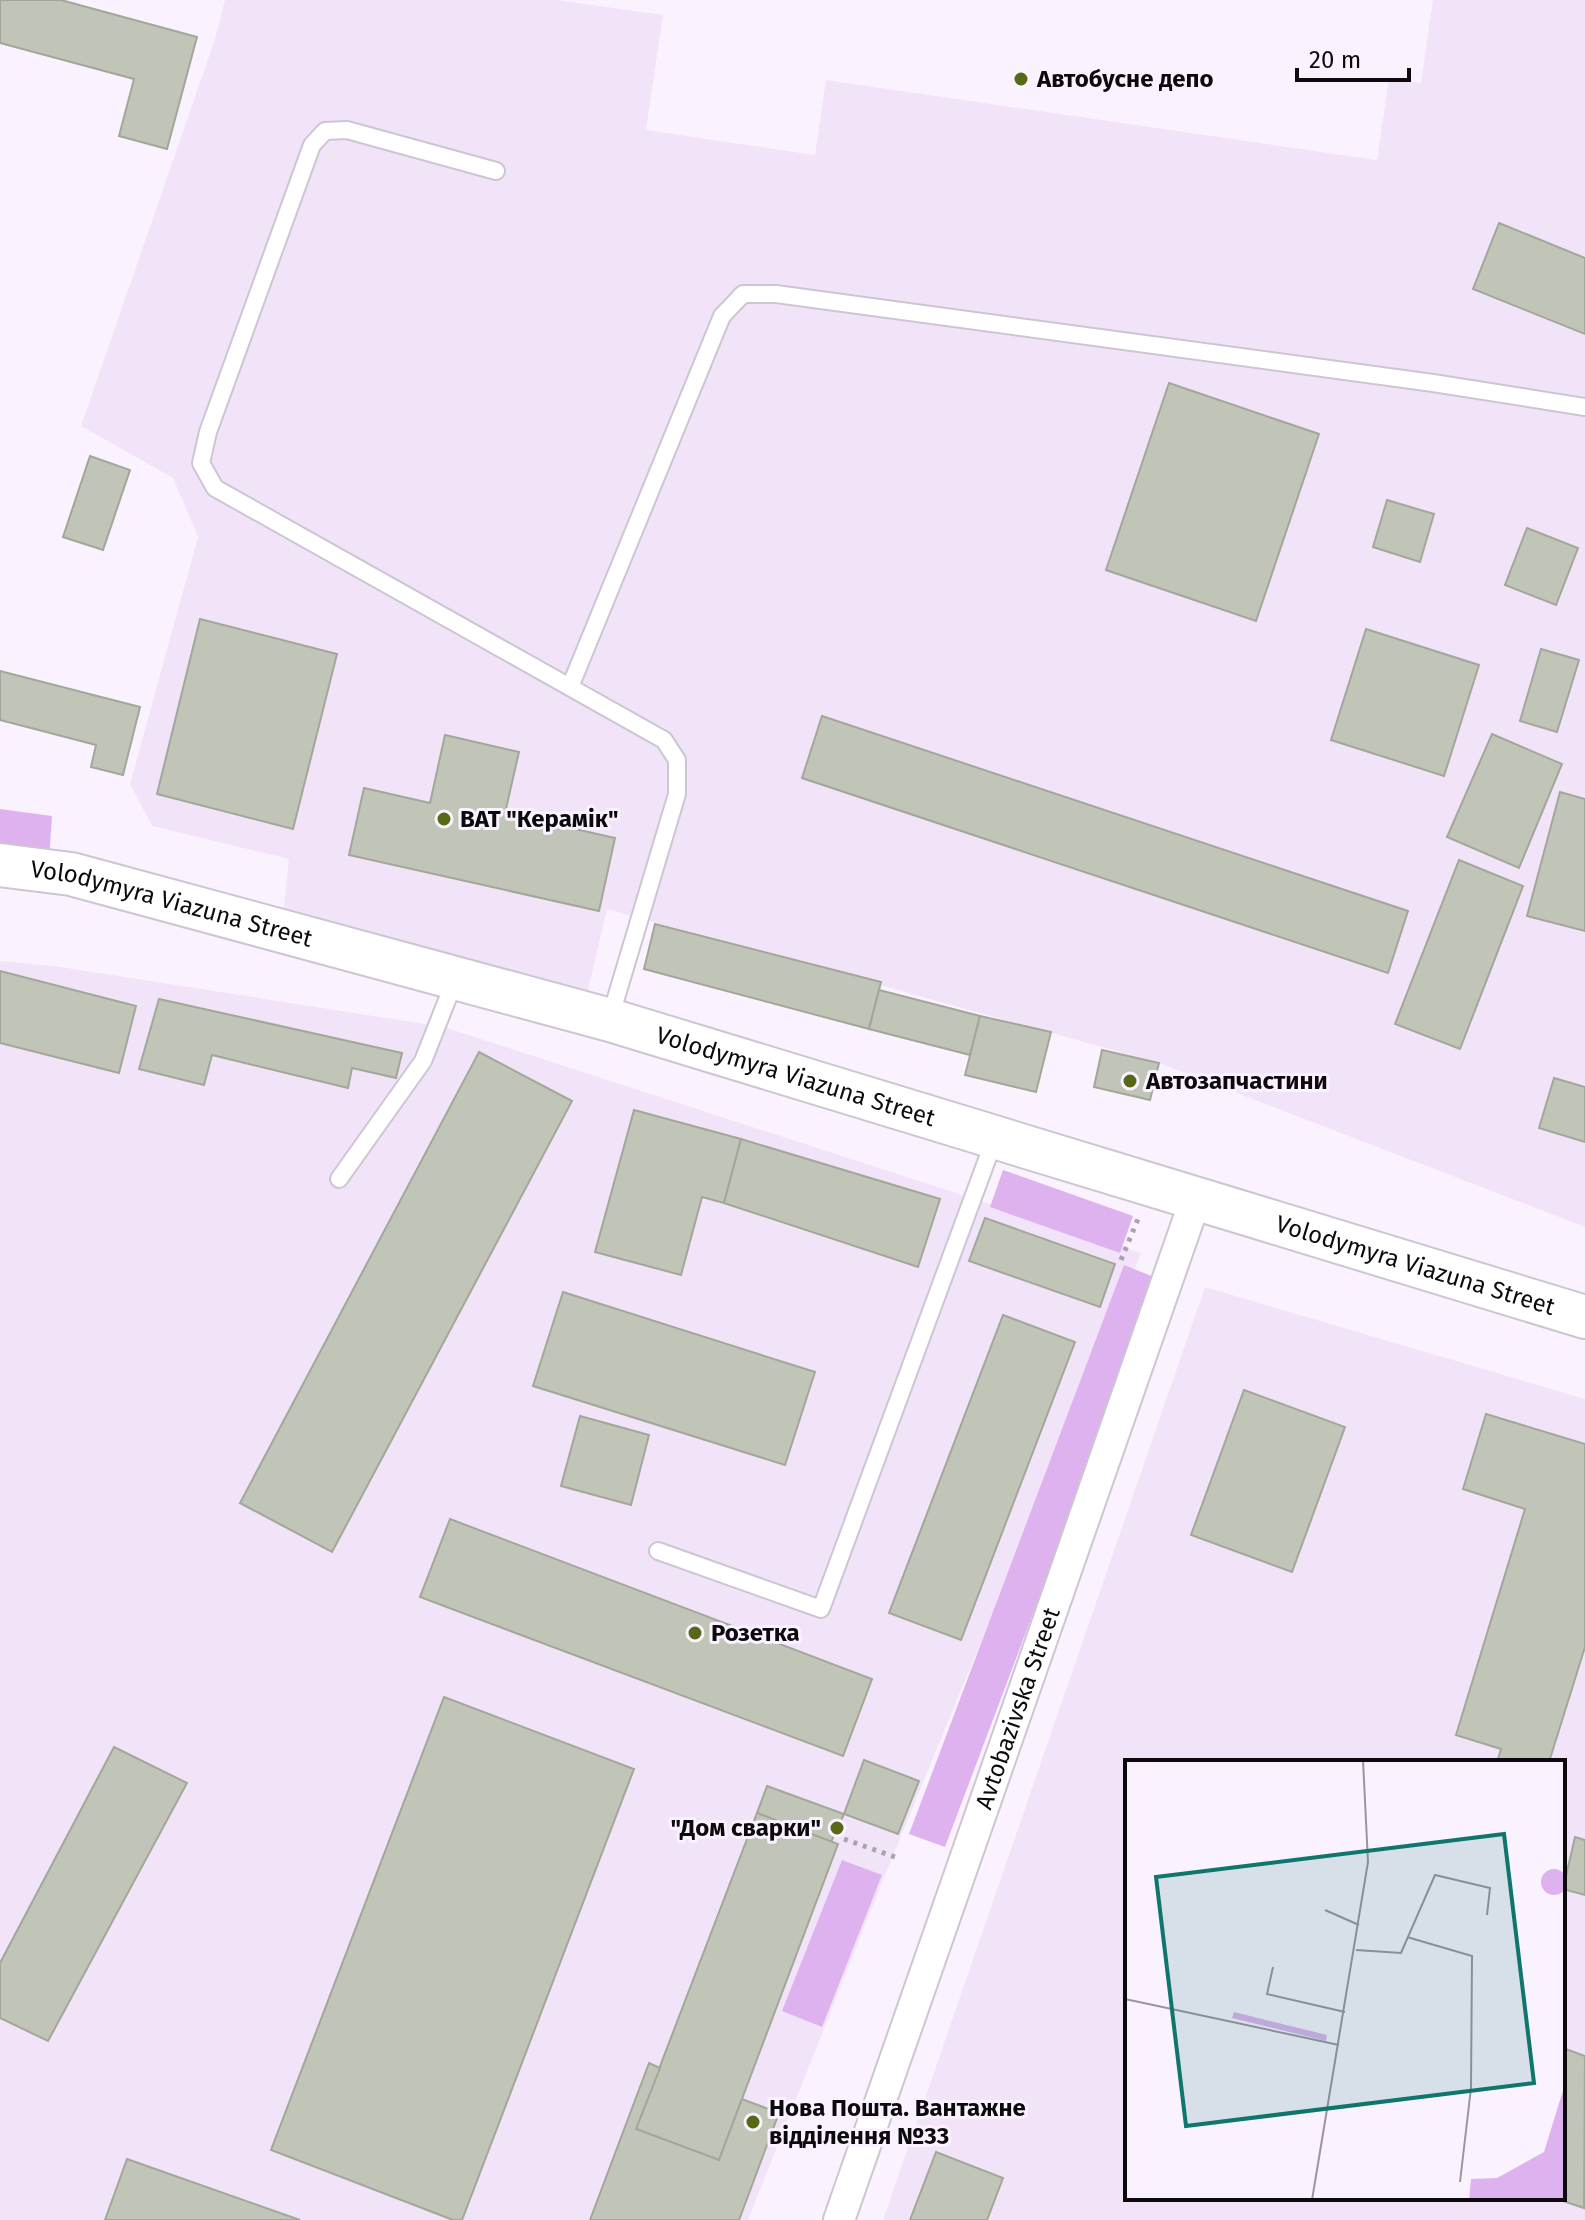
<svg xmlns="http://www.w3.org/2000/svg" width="1585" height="2220" viewBox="0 0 1585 2220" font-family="'Fira Sans',sans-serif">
<rect width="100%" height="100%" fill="#fbf2ff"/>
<g fill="#f2e4f8" fill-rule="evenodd">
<polygon points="225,0 557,0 663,15 646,130 815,155 826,80 1377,160 1389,78 1421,83 1433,0 1585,0 1585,1227 1159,1063 607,909 585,1003 282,925 289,859 152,826 130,784 198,537 173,478 81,426 215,39"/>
<polygon points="0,961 54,966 444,1027 1141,1253 885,1875 748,2220 0,2220"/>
<path d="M1205,1287L1585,1399V2220H883ZM1127,1762H1563V2198H1127Z"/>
</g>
<g fill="#deb1ef">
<polygon points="0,809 52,816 49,861 0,854"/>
<polygon points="1003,1170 1133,1216 1120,1253 990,1207"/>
<polygon points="1124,1265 1159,1279 945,1847 909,1834"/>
<polygon points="842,1860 882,1875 822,2027 782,2011"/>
</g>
<g fill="#c0c5b7" stroke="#a3a79a" stroke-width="2">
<polygon points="0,0 61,0 197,37 167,149 119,136 134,79 0,43"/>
<polygon points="1499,223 1585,258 1585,334 1473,289"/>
<polygon points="1169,383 1319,434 1256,621 1106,570"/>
<polygon points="90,456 130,470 103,550 63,537"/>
<polygon points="1387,500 1434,514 1420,562 1373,547"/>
<polygon points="1527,528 1578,548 1556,605 1505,585"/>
<polygon points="200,619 337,654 293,829 157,794"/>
<polygon points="1366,629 1479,665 1444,776 1331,740"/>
<polygon points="1541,649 1579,660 1557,732 1520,721"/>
<polygon points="0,671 140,707 123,775 91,767 96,745 0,720"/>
<polygon points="822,716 1408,911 1388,973 802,778"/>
<polygon points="1492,734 1562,764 1519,868 1447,837"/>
<polygon points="445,735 519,752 505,813 615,838 599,911 349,855 364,788 430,803"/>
<polygon points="1560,792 1585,799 1585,931 1527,916"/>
<polygon points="1459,860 1523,886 1460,1049 1395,1024"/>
<polygon points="655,924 881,982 869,1029 644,969"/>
<polygon points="0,971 136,1006 119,1073 0,1043"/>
<polygon points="879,990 980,1016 970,1055 869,1029"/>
<polygon points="159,999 402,1053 396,1078 352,1068 348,1088 212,1055 204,1085 139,1069"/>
<polygon points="980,1016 1051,1032 1036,1092 965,1075"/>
<polygon points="1102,1050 1159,1063 1150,1100 1094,1087"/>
<polygon points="479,1052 572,1101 332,1552 240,1503"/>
<polygon points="1554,1078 1585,1087 1585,1142 1539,1128"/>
<polygon points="634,1110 741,1139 724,1203 702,1197 681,1275 595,1252"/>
<polygon points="741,1139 940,1199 918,1267 724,1203"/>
<polygon points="985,1218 1115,1264 1100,1307 969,1261"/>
<polygon points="563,1292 815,1372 785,1465 533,1386"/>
<polygon points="1003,1315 1075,1342 961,1640 889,1613"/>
<polygon points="1244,1390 1345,1427 1292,1572 1191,1535"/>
<polygon points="1486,1414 1585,1444 1585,1647 1549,1762 1497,1762 1501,1749 1456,1735 1525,1509 1463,1489"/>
<polygon points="580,1416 649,1435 631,1505 561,1486"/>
<polygon points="450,1519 872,1679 843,1756 420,1597"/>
<polygon points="444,1697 634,1769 462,2220 453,2220 271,2150"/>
<polygon points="114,1747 187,1783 48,2041 0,2018 0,1963"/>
<polygon points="864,1760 919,1781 898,1834 844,1814"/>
<polygon points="767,1786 844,1814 831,1842 757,1813"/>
<polygon points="757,1813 838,1844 719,2160 636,2129"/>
<polygon points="1575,1837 1585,1840 1585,1895 1563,1889"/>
<polygon points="1563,2048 1585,2056 1584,2208 1554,2198 1563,2198"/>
<polygon points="649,2063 660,2068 636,2129 719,2160 742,2099 779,2113 739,2220 590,2220"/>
<polygon points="936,2152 1003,2178 987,2220 910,2220"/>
<polygon points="127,2159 300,2220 105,2220"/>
</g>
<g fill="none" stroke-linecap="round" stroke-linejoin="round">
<g stroke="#cec5d2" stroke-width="20">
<g id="lane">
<polyline points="496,171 347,130 325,131 312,145 208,432 201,463 215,488 664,740 677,760 677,794 610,1018"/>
<polyline points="570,687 722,316 743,294 776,294 1433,383 1585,407"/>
<polyline points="339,1179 423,1061 455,980"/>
<polyline points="658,1551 821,1609 995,1138"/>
</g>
</g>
<g stroke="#cec5d2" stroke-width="34">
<g id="street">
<path id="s1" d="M839,2220L1196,1198"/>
</g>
</g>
<g stroke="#cec5d2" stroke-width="46">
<g id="secondary">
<path id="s2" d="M0,865L71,874L610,1020L1585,1317"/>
</g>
</g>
<g stroke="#aaa3ad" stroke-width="5" stroke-dasharray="4 6" stroke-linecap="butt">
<polyline points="1121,1260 1138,1219"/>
<polyline points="844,1839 895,1857"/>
</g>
<use href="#lane" stroke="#fff" stroke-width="16"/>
<use href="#street" stroke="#fff" stroke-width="30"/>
<use href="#secondary" stroke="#fff" stroke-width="42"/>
</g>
<g fill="#566916" stroke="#fbf2ff" stroke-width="3">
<circle cx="1021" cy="79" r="8"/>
<circle cx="444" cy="819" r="8"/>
<circle cx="1130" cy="1081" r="8"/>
<circle cx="695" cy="1633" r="8"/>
<circle cx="837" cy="1828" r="8"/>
<circle cx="753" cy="2122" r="8"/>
</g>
<g text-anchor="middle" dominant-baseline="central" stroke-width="6" stroke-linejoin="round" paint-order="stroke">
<g font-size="24" font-weight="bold" fill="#0d0a0e" stroke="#fbf2ff" text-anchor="start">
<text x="1037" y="79">Автобусне депо</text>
<text x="460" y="819">ВАТ "Керамік"</text>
<text x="1146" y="1081">Автозапчастини</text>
<text x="711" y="1633">Розетка</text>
<text x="821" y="1828" text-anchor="end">"Дом сварки"</text>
<text x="769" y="2108">Нова Пошта. Вантажне<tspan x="769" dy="28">відділення №33</tspan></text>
</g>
<g font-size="24" fill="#0d0a0e" stroke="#fbf2ff">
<text stroke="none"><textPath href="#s2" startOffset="176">Volodymyra Viazuna Street</textPath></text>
<text stroke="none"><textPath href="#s2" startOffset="824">Volodymyra Viazuna Street</textPath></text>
<text stroke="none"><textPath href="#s2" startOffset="1472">Volodymyra Viazuna Street</textPath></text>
<text stroke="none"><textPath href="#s1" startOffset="542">Avtobazivska Street</textPath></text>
</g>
</g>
<g transform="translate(1125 1760)">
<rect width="440" height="440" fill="#fbf2ff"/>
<path d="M416 122a13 13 0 1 1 26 0a13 13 0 1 1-26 0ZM109,252L202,275L201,281L107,258ZM440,324V440H344L346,419L372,418L419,392Z" fill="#deb1ef"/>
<path fill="none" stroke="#9c959f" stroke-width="2" d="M200,150L234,165M282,177L347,196L346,328L335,422M231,190L276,193L310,115L365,128L362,155M148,207L142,234L220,252M0,239L214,285M187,440L243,102L238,0"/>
<path fill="#0f766e" fill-opacity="0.15" stroke="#0f766e" stroke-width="4" d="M379,74L409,323L61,366L31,117Z"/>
<rect width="440" height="440" fill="none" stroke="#0d0a0e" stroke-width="4"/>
</g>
<path d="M1297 68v12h112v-12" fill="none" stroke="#0d0a0e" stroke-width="4"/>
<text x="1309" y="68" font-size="24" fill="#0d0a0e" stroke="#fbf2ff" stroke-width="6" paint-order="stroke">20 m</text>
</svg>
